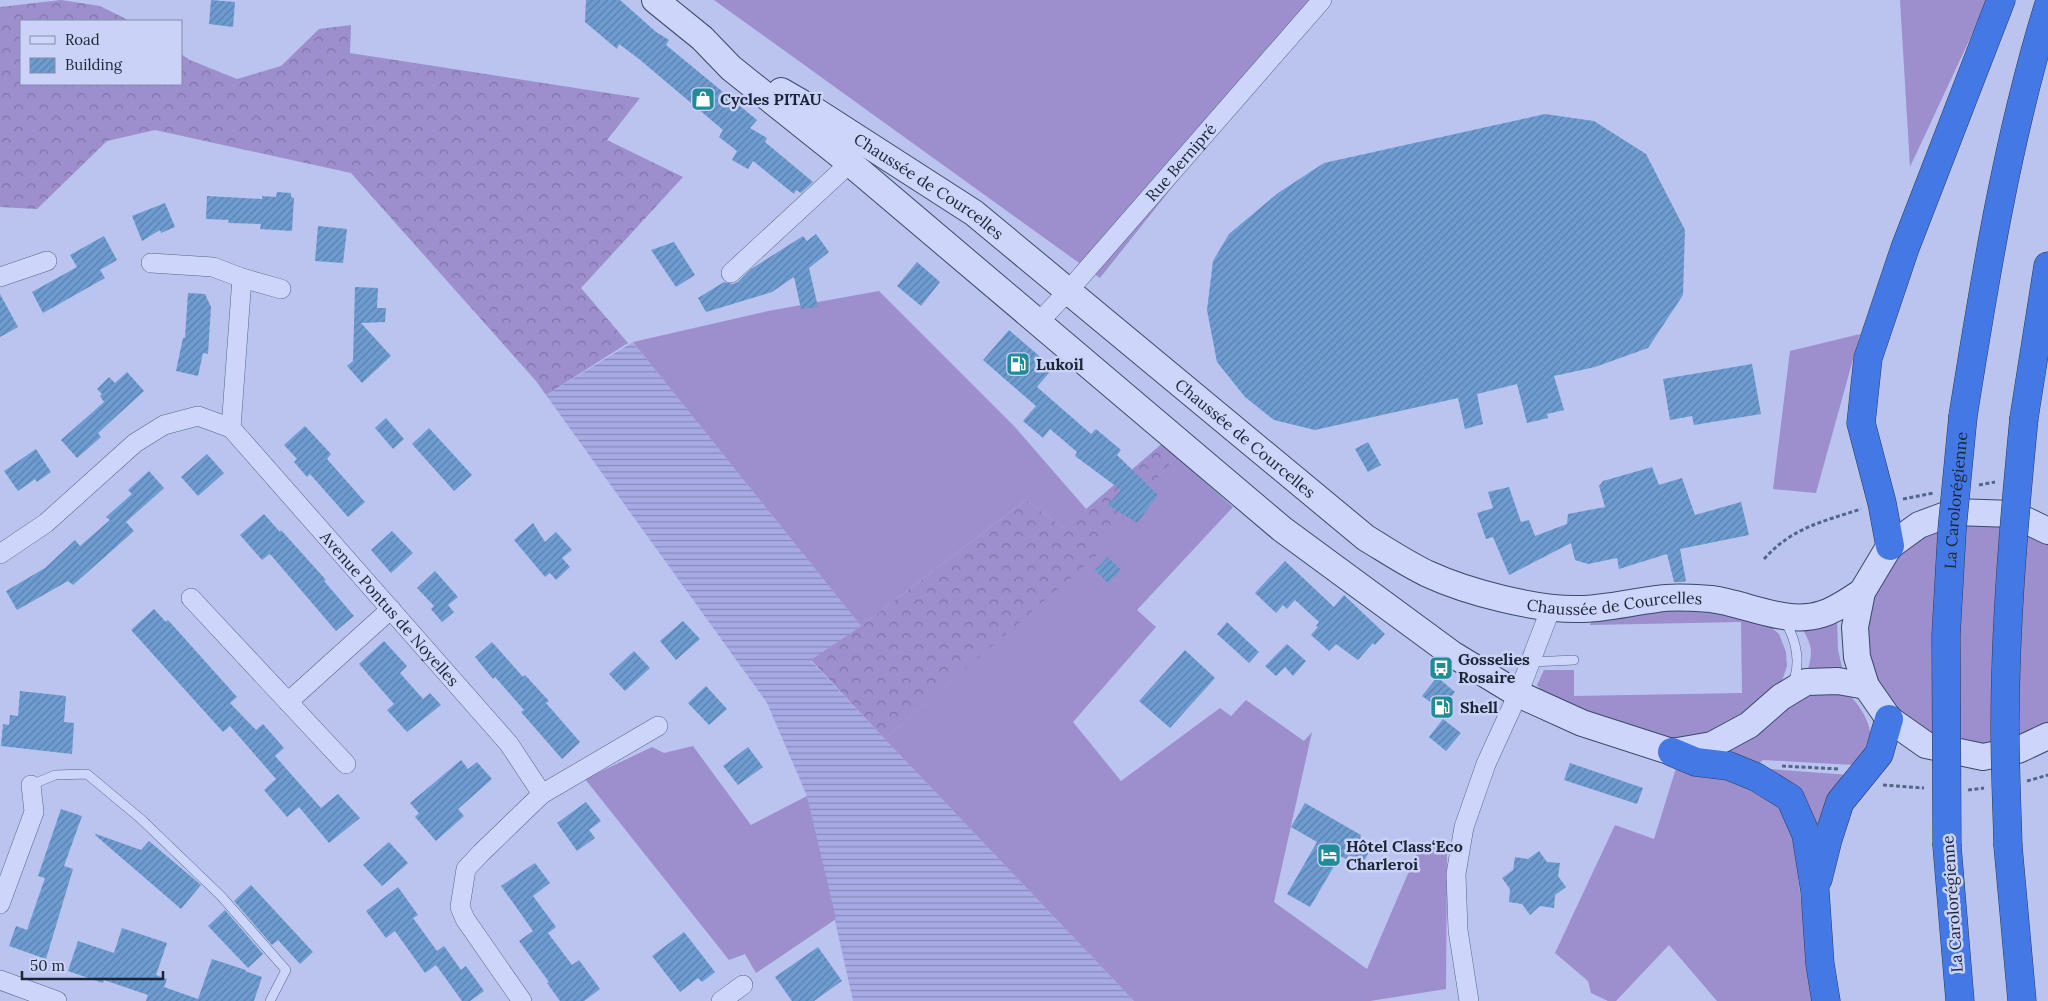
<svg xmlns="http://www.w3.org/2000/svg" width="2048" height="1001" viewBox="0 0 2048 1001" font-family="Lora,serif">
<defs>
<pattern id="farmland-rules" width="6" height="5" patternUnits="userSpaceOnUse" patternTransform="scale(1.25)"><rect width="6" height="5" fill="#a7aae5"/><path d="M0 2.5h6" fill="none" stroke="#878aba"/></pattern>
<pattern id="forest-crowns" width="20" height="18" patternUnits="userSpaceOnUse" patternTransform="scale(1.25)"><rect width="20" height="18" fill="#9d8ecd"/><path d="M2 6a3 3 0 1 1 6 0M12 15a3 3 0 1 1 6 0" fill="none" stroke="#7f74a7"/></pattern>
<pattern id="building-hatch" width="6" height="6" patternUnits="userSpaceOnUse" patternTransform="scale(1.25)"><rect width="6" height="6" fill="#6e9cd0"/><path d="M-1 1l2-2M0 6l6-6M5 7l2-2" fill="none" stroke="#5a7faa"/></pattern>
</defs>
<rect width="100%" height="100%" fill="#bac4ef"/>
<polygon fill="url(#farmland-rules)" points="633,342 861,626 811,661 1134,1001 853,1001 807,796 767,703 546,395"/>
<g fill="#9d8ecd">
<polygon points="714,0 1321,0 1100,278"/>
<polygon points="1900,0 1988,0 1910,167"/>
<polygon points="879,291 1014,426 1087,510 1064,528 1026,500 861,626 633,342 768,311"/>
<polygon points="1860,334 1816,493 1773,489 1790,351"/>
<polygon points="1177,457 1233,507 1137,610 1156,627 1073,722 1121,781 1220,708 1231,716 1246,700 1304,741 1312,732 1274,902 1367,969 1422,841 1447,852 1446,989 1370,1001 1134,1001 885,739 1096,555 1091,548"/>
<polygon points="1954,512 2048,531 2048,736 1983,757 1889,719 1855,627 1890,546"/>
<polygon points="1670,609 1709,609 1765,622 1779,634 1786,652 1787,666 1782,681 1774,693 1717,732 1680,741 1588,711 1542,691 1537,685 1544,670 1574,670 1574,696 1742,693 1741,622 1590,625 1592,621"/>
<path d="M1837,619L1838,650L1843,671L1807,673C1813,652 1813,647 1802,628Z"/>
<path d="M1847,693C1859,703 1874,727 1870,742C1868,750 1859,759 1854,765L1763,760L1758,764L1721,756L1802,694Z"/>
<polygon points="693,746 751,825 807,796 836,919 756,973 745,954 729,960 585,779 652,747 664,753"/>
<polygon points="1677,765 1742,785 1775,802 1792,826 1813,1001 1717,1001 1669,945 1616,1001 1608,1001 1591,993 1588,981 1555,953 1615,825 1654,839"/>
<polygon points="1769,769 1850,775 1820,830 1766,772"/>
</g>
<g fill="url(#forest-crowns)">
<polygon points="61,0 100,6 130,21 21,21 21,84 181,84 181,54 190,60 237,79 281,66 319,29 351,25 350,53 640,98 607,140 683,177 581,288 628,343 546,395 536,381 351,173 155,130 107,141 37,209 0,207 0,7"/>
<polygon points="1165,441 1177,457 1092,548 1097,555 885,739 811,660 861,626 1026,500 1064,528"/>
</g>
<g fill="url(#building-hatch)">
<polygon points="211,0 235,2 233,27 209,24"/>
<polygon points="586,0 620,0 656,32 669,40 666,45 757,120 750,128 767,138 765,142 813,182 801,193 796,190 794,194 753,161 748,169 732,160 737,151 719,137 723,130 639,59 619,44 617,49 585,22"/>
<polygon points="1545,114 1594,121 1646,154 1685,230 1683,295 1648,348 1595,367 1554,376 1564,410 1547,414 1548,418 1527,423 1517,384 1477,394 1483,424 1465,429 1458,398 1315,430 1274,420 1245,397 1217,362 1207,310 1213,261 1229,234 1278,193 1324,163"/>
<polygon points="277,192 291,193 291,197 294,198 292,231 260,229 261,224 228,223 229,220 206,219 207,196 262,199 262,196 276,197"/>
<polygon points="165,203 175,227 161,233 160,230 142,241 132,216"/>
<polygon points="318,226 347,229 343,263 315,261"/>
<polygon points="816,234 829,252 809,268 818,307 801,309 794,277 772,292 706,312 698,298 724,282 733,284 738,282 751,269 803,236 807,241"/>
<polygon points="104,236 117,260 100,270 105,278 43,313 32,292 77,267 70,255"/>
<polygon points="674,242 695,275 676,287 651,250"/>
<polygon points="917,262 940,282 921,306 897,286"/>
<polygon points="355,287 378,288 377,308 386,308 385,322 361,323 391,356 362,383 347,366 353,361"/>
<polygon points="188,293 205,294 211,307 208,354 203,353 198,376 176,371 183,338 185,338"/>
<polygon points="0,294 18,327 0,337"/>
<polygon points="1009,330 1053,368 1037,387 1091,434 1096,429 1121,450 1117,455 1158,495 1137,523 1108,505 1121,490 1075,456 1077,452 1050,429 1043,438 1023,421 1036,406 983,360"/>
<polygon points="1752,364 1761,414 1694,425 1692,416 1670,420 1663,379"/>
<polygon points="127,372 144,391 98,433 101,437 77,458 61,440 104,402 100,396 102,394 97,389 109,377 115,383"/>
<polygon points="386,418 404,439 393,449 375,428"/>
<polygon points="305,426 331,454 327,459 365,502 348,517 310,474 307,477 294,462 297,459 284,445"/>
<polygon points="429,428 472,475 454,491 412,444"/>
<polygon points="1368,442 1381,465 1368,472 1355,449"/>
<polygon points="36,449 51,472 37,482 35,479 18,491 4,471"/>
<polygon points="207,454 224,473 198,496 181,477"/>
<polygon points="1652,467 1659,485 1682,478 1695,515 1741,502 1749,535 1680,549 1686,581 1682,582 1674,582 1667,554 1619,569 1617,558 1588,564 1575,560 1571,543 1509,575 1493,537 1486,539 1477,513 1493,508 1488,492 1509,487 1521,522 1529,520 1535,536 1567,524 1568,514 1605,507 1599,486 1603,481"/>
<polygon points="149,471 164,488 126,522 134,531 73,585 68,581 17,610 6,591 45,568 75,540 80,546 110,520 106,517 132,494 128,490"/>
<polygon points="264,514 280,532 281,530 326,580 324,581 354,616 336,631 270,554 262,560 240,535"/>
<polygon points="533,523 545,542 556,532 572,550 562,558 570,567 556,580 550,573 545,577 514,540"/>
<polygon points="392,531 413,553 391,573 371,550"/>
<polygon points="1108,557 1121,570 1108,583 1095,570"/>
<polygon points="1285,561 1334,607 1344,595 1385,634 1375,645 1373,643 1358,660 1336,644 1329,651 1311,635 1318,627 1316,626 1319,622 1295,600 1287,609 1283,605 1276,613 1255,593"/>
<polygon points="435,571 458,597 448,605 454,612 442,622 431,609 434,606 417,588"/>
<polygon points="154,609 166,622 168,620 237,697 230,703 256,730 263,724 284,748 275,756 321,808 338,794 360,818 329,843 299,807 287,817 264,790 276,779 230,726 223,732 131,630"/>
<polygon points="683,621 700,639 676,660 660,641"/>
<polygon points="1227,622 1259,652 1249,663 1217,634"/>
<polygon points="384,641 407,666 400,673 423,699 430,693 441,705 407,732 387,710 394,704 359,664"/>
<polygon points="492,642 523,677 525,675 549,701 546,703 580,742 562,759 521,712 524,710 495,677 493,679 475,657"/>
<polygon points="1287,644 1306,661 1293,676 1285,667 1276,676 1265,666"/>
<polygon points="1185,650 1215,678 1170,728 1139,701"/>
<polygon points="634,651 650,668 625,691 609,674"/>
<polygon points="1437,677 1455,692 1440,709 1422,696"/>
<polygon points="706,686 727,709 709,725 688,703"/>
<polygon points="20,691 66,696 64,722 74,723 72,754 1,746 3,724 9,725 10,715 18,716"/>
<polygon points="1443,719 1461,733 1446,751 1429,737"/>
<polygon points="748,747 763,767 738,785 723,766"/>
<polygon points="461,760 468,769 477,762 492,779 458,809 464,816 436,841 415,817 419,813 410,803"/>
<polygon points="1570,763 1643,788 1637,804 1564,780"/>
<polygon points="586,802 601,821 589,830 595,838 577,851 557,823"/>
<polygon points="1305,803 1361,835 1360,837 1373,845 1363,863 1349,855 1346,859 1340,856 1310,907 1287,894 1317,842 1291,827"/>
<polygon points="61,809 82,816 64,866 73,869 46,959 9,946 16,926 27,930 45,878 38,876"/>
<polygon points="96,834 141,850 149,841 201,885 181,909 95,835"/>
<polygon points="389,842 408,863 382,886 363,865"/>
<polygon points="1539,851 1547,862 1560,863 1558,876 1566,887 1555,895 1554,908 1540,906 1530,915 1522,904 1509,902 1510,889 1502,878 1513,870 1515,857 1528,859"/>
<polygon points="535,863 550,883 533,896 556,927 548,933 572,965 579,960 600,989 584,1001 560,1001 547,983 549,982 519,941 533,931 501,886"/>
<polygon points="251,885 313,952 300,964 278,940 272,945 234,901"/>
<polygon points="398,887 418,915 413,918 437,951 444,946 461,970 466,966 484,991 470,1001 462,1001 436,965 425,973 395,931 386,938 366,911"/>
<polygon points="225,910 263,954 248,968 208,926"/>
<polygon points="122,928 167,943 156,975 167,979 164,987 198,999 212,959 246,970 245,971 262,977 254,1001 146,1001 148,995 104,980 103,983 68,971 78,941 114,953"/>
<polygon points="684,932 715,972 702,982 698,978 680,992 652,956"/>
<polygon points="818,947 842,981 814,1001 792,1001 775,977"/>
</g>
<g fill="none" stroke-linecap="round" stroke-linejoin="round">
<g stroke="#546687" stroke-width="10">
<g id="service">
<path d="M1785,621C1796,640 1801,662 1793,683"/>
<polyline points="1531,662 1574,660"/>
<polyline points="31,785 55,775 87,774 141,819 221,896 286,970 270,1001"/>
</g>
</g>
<g stroke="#546687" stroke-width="20">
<g id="minor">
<polyline points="151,263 213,267 242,278 281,289"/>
<polyline points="731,273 850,163"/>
<polyline points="0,277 47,261"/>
<path id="s1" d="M1038,323L1069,290L1322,0"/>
<polyline points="231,428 242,278"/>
<path id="s2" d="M0,554L46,523L135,443L164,425L198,416L231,428L509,744L542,794"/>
<polyline points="191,598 346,764"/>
<polyline points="288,702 391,609"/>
<polyline points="0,904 34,812 31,785"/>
<polyline points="0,980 57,1001"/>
<polyline points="522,1001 465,919 460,907 466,869 481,853 542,794 658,726"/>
<polyline points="721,1001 743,985"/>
<polyline points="1469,1001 1458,930 1456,874 1464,827 1486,764 1518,694 1551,608"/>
</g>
</g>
<g stroke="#384a68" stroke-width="28">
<g id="secondary">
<polyline points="655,0 702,38 731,68 850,163 1282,529 1452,654 1518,694 1582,723 1672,752 1712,745 1749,725 1781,697 1806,682 1838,681 1866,686"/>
<path id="s3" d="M781,91L814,110L974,213L1366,538C1386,550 1407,564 1428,574C1467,592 1536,610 1579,609C1605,609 1631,602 1657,599C1674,596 1694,598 1711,599C1745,603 1787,626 1822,614C1836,610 1849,600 1862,592"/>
<polyline points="2048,531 2013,514 1954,512 1919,525 1890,546 1886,552 1862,592 1855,627 1857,657 1866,686 1889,719 1926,745 1983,757 2018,750 2048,736"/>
</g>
</g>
<g stroke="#293b54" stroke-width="29">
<g id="motorway">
<path d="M1963,416C1985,278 2007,140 2048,7"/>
<polyline points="2024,418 2048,266"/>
<polyline points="1890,546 1882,503 1861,423 1868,358 1905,248 2001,0"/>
<polyline points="1672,752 1696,762 1729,766 1756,777 1790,798 1806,834 1815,891 1820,964 1826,1001"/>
<polyline points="1947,846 1960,1001"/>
<polyline points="2008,846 2022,1001"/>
<polyline points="1818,879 1828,839 1840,802 1879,754 1889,719"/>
</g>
</g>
<g stroke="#546687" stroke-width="3" stroke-dasharray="4 2.5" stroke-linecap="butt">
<polyline points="1979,485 1995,482"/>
<polyline points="1903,499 1934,493"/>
<path d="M1764,559C1793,527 1822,522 1861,509"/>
<polyline points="1782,766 1839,769"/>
<polyline points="2027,781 2048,775"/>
<polyline points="1883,785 1924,788"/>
<polyline points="1968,790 1984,788"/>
</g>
<use href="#service" stroke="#cdd6fa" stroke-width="9"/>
<use href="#minor" stroke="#cdd6fa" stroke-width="19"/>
<use href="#secondary" stroke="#cdd6fa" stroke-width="26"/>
<use href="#motorway" stroke="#4479e5" stroke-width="28"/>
<g stroke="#293b54" stroke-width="29" stroke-linecap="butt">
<g id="motorway-bridge">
<path id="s4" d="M1947,846L1946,635L1952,530L1963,416"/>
<path d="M2008,846C2007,807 2005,768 2005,729C2005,625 2014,521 2024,418"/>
</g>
</g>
<use href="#motorway-bridge" stroke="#4479e5" stroke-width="28"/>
</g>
<defs>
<g id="shop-square" transform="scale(1.25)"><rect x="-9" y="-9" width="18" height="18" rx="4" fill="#218c98" stroke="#cad2f7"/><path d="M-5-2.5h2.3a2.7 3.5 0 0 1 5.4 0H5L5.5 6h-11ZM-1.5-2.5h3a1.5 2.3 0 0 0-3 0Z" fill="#fff"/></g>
<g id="fuel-square" transform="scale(1.25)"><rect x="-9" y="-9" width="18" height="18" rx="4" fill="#218c98" stroke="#cad2f7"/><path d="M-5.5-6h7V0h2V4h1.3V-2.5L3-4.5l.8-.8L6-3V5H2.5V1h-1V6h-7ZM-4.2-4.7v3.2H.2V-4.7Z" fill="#fff"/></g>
<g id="bus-square" transform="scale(1.25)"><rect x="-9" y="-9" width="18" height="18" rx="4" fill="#218c98" stroke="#cad2f7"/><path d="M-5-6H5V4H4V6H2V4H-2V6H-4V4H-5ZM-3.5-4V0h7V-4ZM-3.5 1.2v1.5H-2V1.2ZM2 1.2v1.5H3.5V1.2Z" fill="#fff"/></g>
<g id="hotel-square" transform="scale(1.25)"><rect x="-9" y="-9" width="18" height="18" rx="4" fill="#218c98" stroke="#cad2f7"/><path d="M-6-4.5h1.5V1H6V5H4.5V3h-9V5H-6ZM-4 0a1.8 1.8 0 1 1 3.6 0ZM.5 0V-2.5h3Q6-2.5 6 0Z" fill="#fff"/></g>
</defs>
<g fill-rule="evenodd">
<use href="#shop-square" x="703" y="99"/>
<use href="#fuel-square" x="1018" y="364"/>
<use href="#bus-square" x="1441" y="668"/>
<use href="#fuel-square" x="1442" y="707"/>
<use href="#hotel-square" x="1329" y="855"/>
</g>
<g text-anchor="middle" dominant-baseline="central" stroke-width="5" stroke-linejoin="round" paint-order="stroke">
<g font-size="16" font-weight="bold" fill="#1a2535" stroke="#cad2f7" text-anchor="start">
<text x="720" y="99">Cycles PITAU</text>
<text x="1036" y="364">Lukoil</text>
<text x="1458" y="659">Gosselies<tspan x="1458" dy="18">Rosaire</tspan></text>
<text x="1460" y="707">Shell</text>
<text x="1346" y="846">Hôtel Class‘Eco<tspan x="1346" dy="18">Charleroi</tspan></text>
</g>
<g font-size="16" fill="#1a2535" stroke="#cad2f7">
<text stroke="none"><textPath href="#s1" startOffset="215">Rue Bernipré</textPath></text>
<text stroke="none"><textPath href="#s3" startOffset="176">Chaussée de Courcelles</textPath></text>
<text stroke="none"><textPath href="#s3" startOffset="581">Chaussée de Courcelles</textPath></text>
<text stroke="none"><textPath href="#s4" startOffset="346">La Carolorégienne</textPath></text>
<text stroke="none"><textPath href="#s3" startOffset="1001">Chaussée de Courcelles</textPath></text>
<text stroke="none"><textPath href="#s2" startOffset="520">Avenue Pontus de Noyelles</textPath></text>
<text transform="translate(1952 904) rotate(-94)">La Carolorégienne</text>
</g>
</g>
<rect x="20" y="20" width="162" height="65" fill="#cad2f7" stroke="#848da9"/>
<rect x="30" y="36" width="25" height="8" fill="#cdd6fa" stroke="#848da9"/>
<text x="65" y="45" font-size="15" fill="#1a2535">Road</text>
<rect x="30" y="58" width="25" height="15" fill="url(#building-hatch)" stroke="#848da9"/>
<text x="65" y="70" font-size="15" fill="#1a2535">Building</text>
<path d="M22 971v8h141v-8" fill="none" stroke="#1a2535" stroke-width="2.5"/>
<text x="30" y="971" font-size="15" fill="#1a2535" stroke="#cad2f7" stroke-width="4" paint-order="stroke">50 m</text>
</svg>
